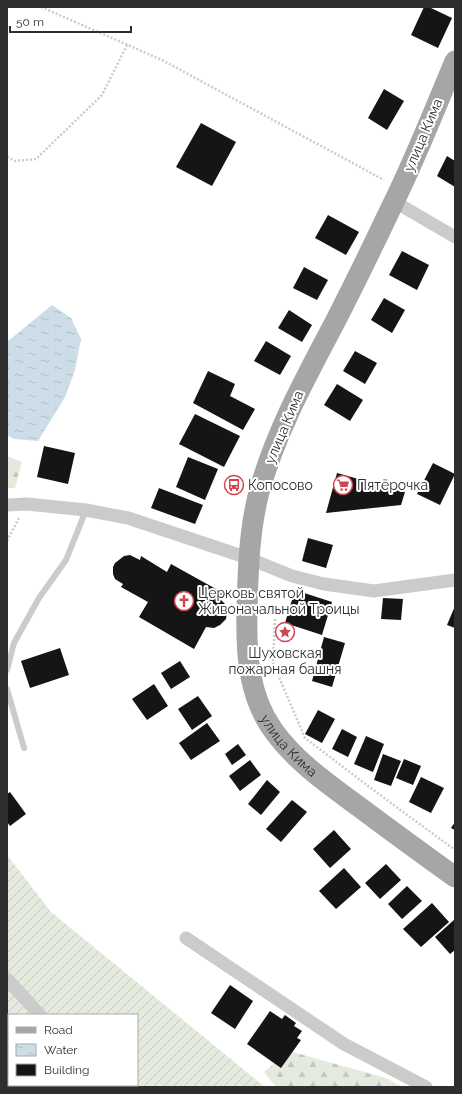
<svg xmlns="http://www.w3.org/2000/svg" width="462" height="1094" viewBox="0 0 462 1094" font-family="Raleway,sans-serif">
<defs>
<pattern id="forest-firs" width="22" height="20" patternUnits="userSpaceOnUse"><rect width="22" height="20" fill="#e4eade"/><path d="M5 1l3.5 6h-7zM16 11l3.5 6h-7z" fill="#c4c9bf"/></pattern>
<pattern id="garden-furrows" width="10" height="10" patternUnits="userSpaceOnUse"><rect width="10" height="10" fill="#e4eade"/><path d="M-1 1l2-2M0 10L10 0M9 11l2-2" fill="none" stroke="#c4c9bf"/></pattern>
<pattern id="water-ripples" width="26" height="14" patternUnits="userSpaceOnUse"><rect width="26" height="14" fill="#ccdde7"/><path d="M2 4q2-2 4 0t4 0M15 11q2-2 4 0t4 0" fill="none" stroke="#b0bec6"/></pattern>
</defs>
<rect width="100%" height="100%" fill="#fff"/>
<g fill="url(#forest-firs)">
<polygon points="7,456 22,462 15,488 7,488"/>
<polygon points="289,1051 386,1078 402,1087 276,1087 264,1072"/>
</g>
<path fill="url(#garden-furrows)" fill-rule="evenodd" d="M7,855L51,912L265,1087H7ZM9,1015H137V1085H9Z"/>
<polygon fill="url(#water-ripples)" points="52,305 71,318 81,339 75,370 65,397 38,441 14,439 7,435 7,342"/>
<g fill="#151515">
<polygon points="424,7 429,7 452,18 438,48 411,35"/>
<polygon points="384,89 404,101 387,130 368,118"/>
<polygon points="201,123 236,142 212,186 176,167"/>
<polygon points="447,156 455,161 455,187 437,176"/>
<polygon points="328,215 359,232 346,255 315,238"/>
<polygon points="402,251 429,265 417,290 389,275"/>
<polygon points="304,267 328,280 317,300 293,288"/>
<polygon points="384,298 405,310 392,333 371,320"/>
<polygon points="289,310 312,325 302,342 278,328"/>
<polygon points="266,341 291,356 280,375 254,361"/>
<polygon points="355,351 377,363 365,384 343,371"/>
<polygon points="208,371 235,384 230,396 255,409 243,430 193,403"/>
<polygon points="337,384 363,400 350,421 324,405"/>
<polygon points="195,414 240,436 224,467 179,444"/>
<polygon points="44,446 75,453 68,484 37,477"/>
<polygon points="188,457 218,469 205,500 176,487"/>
<polygon points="433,463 455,474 440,505 417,494"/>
<polygon points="337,473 405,492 401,505 326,513"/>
<polygon points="159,488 203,505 195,524 151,508"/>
<polygon points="308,538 333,545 326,568 302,561"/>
<polygon points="130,555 140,560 141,556 167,572 171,564 225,594 221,600 225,604 227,612 226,619 220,625 214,628 206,627 194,649 139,617 148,602 121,587 123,584 115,579 113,574 113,567 115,563 124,556"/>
<polygon points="295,590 332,602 322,635 285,623"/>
<polygon points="383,598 403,599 401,620 381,619"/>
<polygon points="455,606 455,628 447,625"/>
<polygon points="324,637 345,643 332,687 312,681"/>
<polygon points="60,648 69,675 30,688 21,661"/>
<polygon points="180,661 190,677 171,689 161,673"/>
<polygon points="154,684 168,706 147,720 132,699"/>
<polygon points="198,696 212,716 192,730 178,709"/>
<polygon points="318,710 335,719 322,743 305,734"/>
<polygon points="207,723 220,741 191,760 179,743"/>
<polygon points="342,729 357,737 348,757 332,749"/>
<polygon points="366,736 384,744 373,772 354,764"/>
<polygon points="238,744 246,755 232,765 225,754"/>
<polygon points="383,754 401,761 391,786 374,780"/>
<polygon points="404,759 421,766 413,785 396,778"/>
<polygon points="250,760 261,775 240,791 229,776"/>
<polygon points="421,777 444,788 431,813 409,802"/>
<polygon points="267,780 280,792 261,815 248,804"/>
<polygon points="10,792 26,814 10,826 7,822 7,794"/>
<polygon points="292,800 307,812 281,842 266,829"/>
<polygon points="455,822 455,830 451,828"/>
<polygon points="334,830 351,849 330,868 313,849"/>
<polygon points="386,864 401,880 380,899 365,883"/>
<polygon points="344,868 361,887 336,909 319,891"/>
<polygon points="407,886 422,901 402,919 388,904"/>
<polygon points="432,903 449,922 421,947 403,929"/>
<polygon points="455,919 455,950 450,954 435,937"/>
<polygon points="230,985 253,1001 235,1029 211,1013"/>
<polygon points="270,1011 282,1019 285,1015 296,1023 294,1026 302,1031 297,1038 301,1040 281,1068 247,1044"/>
</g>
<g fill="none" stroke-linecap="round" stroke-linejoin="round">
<g stroke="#cbcbcb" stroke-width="2.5" stroke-dasharray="2 2" stroke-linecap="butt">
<polyline points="41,7 162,60 384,180"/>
<polyline points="7,157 15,161 36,159 102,95 127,45"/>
<polyline points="7,541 19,518"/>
<polyline points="275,619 273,663 305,738 376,792 455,850"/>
</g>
<g stroke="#cbcbcb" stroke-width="6">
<polyline points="7,670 14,643 39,598 66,560 86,510"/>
<polyline points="7,689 24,748"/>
</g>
<g stroke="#cbcbcb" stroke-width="13">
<polyline points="395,202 455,237"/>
<polyline points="7,505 27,504 86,510 128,518 248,558 292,576 324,584 374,591 455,580"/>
<polyline points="186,938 344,1044 426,1087"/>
<polyline points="7,979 40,1015"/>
<polyline points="106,1085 107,1087"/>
</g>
<path stroke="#a6a6a6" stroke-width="21" id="s1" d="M455,61C434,111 414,162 390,210C372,248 354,285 335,322C306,377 276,431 259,492C249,531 248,571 247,611C246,652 248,695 273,730C295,761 328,784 358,806C390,830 423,854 455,877"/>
</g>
<defs>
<g id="bus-ring" transform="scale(1)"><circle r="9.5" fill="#fff" stroke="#d04651" stroke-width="1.5"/><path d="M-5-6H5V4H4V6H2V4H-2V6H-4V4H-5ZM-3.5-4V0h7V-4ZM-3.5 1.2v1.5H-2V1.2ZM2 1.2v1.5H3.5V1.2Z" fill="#d04651"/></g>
<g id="supermarket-ring" transform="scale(1)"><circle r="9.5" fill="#fff" stroke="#d04651" stroke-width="1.5"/><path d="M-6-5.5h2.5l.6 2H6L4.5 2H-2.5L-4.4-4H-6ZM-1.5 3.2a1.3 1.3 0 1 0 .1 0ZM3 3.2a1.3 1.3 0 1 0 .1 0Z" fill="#d04651"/></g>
<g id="church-ring" transform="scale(1)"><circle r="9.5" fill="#fff" stroke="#d04651" stroke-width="1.5"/><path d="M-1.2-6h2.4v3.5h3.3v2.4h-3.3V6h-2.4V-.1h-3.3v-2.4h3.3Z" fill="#d04651"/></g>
<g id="sight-ring" transform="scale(1)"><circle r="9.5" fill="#fff" stroke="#d04651" stroke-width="1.5"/><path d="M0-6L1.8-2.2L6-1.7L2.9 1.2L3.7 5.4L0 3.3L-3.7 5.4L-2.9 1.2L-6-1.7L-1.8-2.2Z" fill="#d04651"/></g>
</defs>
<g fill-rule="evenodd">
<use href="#bus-ring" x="234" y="485"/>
<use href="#supermarket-ring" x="343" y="485"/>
<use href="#church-ring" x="184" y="601"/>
<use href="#sight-ring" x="285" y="632"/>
</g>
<g text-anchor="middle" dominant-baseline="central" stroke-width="4" stroke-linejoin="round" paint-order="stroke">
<g font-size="14" fill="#2e2e2e" stroke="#fff">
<text transform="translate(423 135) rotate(-67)">улица Кима</text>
<text transform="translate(284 427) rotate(-67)">улица Кима</text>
<text stroke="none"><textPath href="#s1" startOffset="740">улица Кима</textPath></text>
</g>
<g font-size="14" fill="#2e2e2e" stroke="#fff" text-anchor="start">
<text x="248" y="485">Копосово</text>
<text x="357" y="485">Пятёрочка</text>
<text x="198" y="593">Церковь святой<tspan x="198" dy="16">Живоначальной Троицы</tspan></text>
<text x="285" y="653" text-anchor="middle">Шуховская<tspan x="285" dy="16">пожарная башня</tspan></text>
</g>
</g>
<rect width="462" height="1094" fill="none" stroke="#2e2e2e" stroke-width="16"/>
<rect x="8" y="1014" width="130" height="72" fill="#ffffff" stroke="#ababab"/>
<rect x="16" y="1027" width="20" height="6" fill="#a6a6a6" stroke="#ababab"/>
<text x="44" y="1034" font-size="12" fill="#2e2e2e">Road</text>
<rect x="16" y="1044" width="20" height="12" fill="url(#water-ripples)" stroke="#ababab"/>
<text x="44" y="1054" font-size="12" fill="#2e2e2e">Water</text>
<rect x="16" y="1064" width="20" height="12" fill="#151515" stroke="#ababab"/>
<text x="44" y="1074" font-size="12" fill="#2e2e2e">Building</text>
<path d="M10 26v6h121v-6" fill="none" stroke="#2e2e2e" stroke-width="2"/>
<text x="16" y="26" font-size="12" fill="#2e2e2e" stroke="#ffffff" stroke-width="3" paint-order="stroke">50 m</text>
</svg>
